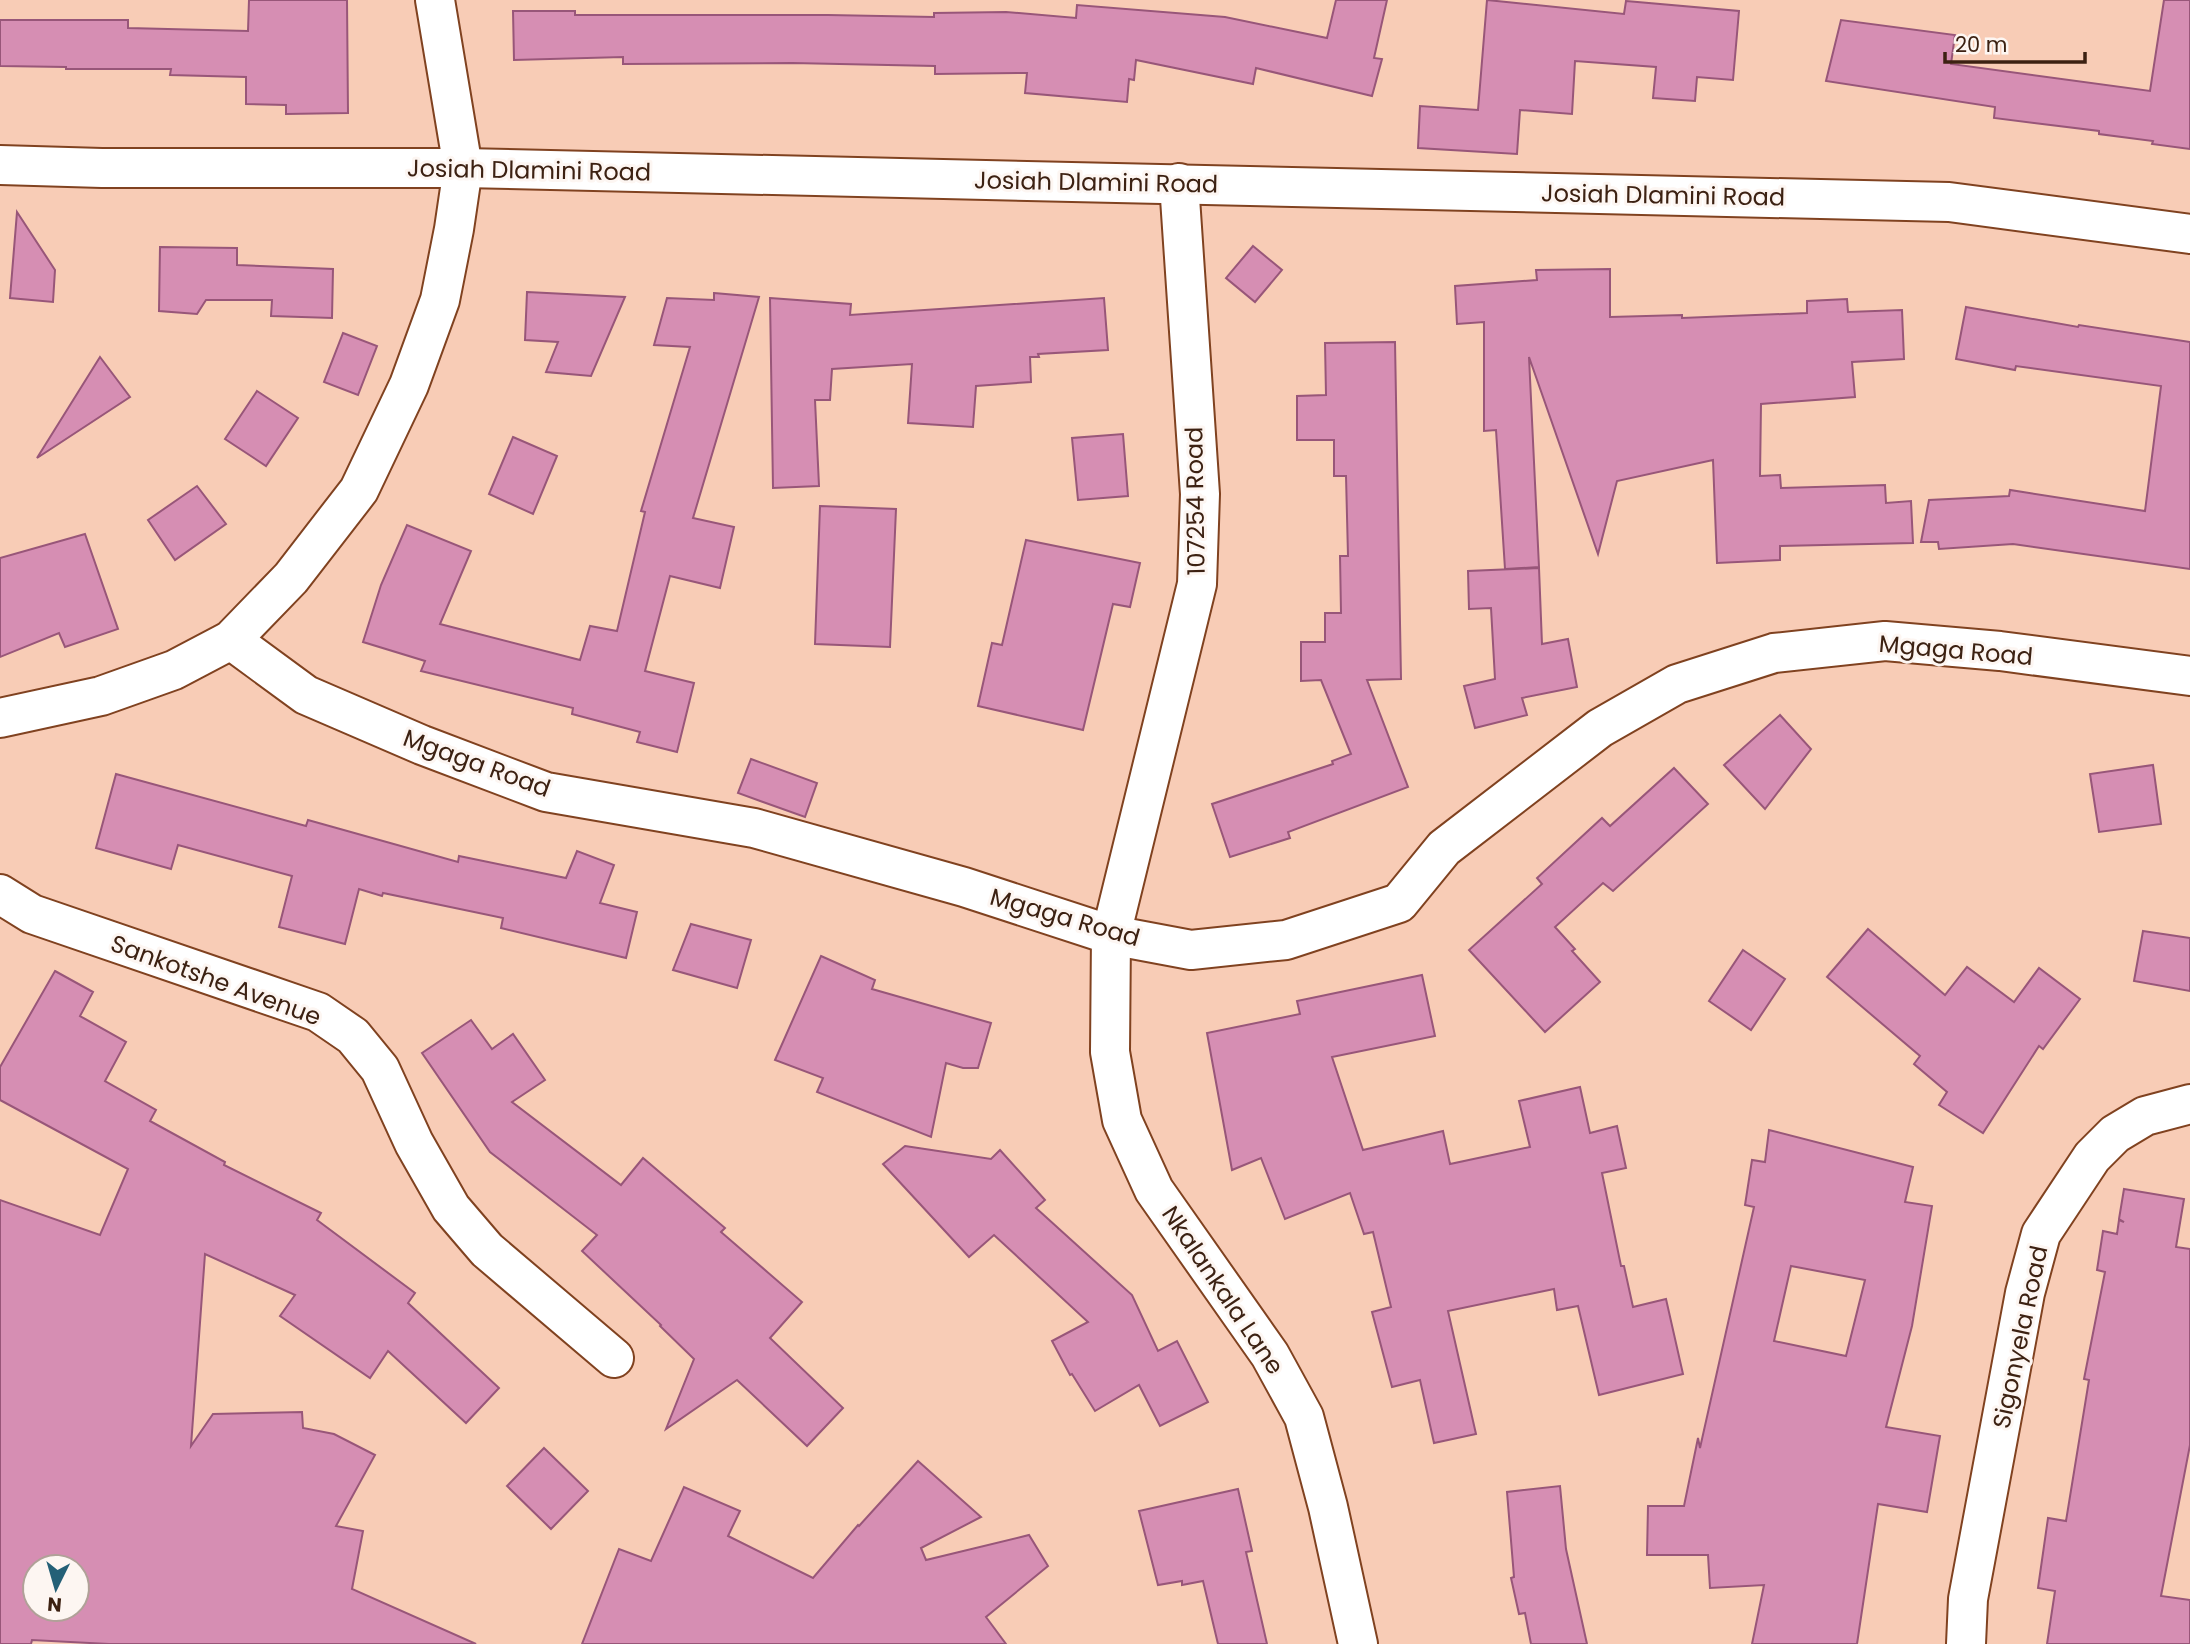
<svg xmlns="http://www.w3.org/2000/svg" width="2190" height="1644" viewBox="0 0 2190 1644" font-family="Poppins,sans-serif">
<rect width="100%" height="100%" fill="#f8ccb6"/>
<g fill="#d68eb3" stroke="#985679" stroke-width="2" fill-rule="evenodd">
<polygon points="249,0 347,0 348,113 286,114 286,105 246,104 246,77 170,75 171,69 66,69 66,67 0,66 0,20 128,20 128,28 248,31"/>
<polygon points="1336,0 1387,0 1374,58 1382,59 1372,96 1256,68 1253,84 1136,60 1134,80 1129,79 1127,102 1025,93 1027,73 935,74 935,66 792,63 623,64 623,57 514,60 513,11 575,11 575,15 828,15 934,17 934,13 1006,12 1076,18 1077,5 1225,17 1327,38"/>
<polygon points="1487,0 1624,14 1626,1 1739,11 1733,80 1697,77 1695,101 1653,98 1656,67 1575,61 1572,114 1520,110 1517,154 1418,148 1420,106 1478,110"/>
<polygon points="2164,0 2190,0 2190,149 2152,144 2153,141 2099,134 2099,131 1994,118 1995,107 1826,81 1841,20 1955,35 1951,64 2150,91"/>
<polygon points="17,212 55,270 53,302 10,298"/>
<polygon points="1253,246 1282,270 1255,302 1226,278"/>
<polygon points="160,247 237,248 237,265 333,269 332,318 271,316 272,300 206,300 197,314 159,311"/>
<polygon points="1610,269 1610,317 1682,315 1682,318 1807,313 1807,301 1847,299 1848,312 1902,310 1904,359 1852,362 1855,397 1761,404 1760,476 1780,475 1781,488 1885,485 1886,503 1911,501 1913,543 1780,546 1780,560 1717,563 1713,460 1617,481 1598,554 1529,357 1539,567 1505,569 1496,430 1484,431 1484,322 1457,324 1455,286 1537,280 1536,270"/>
<polygon points="527,292 625,297 591,376 546,372 558,342 525,340"/>
<polygon points="714,293 759,297 693,518 734,527 720,588 670,576 645,671 694,683 677,752 637,742 640,732 572,714 573,708 421,671 425,661 363,642 381,585 407,525 471,551 440,624 580,660 590,626 617,631 645,512 641,511 690,347 654,345 667,298 714,300"/>
<polygon points="770,298 851,304 850,315 1104,298 1108,350 1038,354 1039,357 1030,357 1031,382 976,386 973,427 908,423 912,364 832,369 830,400 815,400 819,486 773,488"/>
<polygon points="1966,307 2078,327 2079,325 2190,342 2190,569 2013,544 1939,549 1938,542 1921,542 1929,500 2009,496 2010,490 2145,511 2161,386 2016,366 2015,370 1956,359"/>
<polygon points="343,333 377,346 358,395 324,382"/>
<polygon points="1395,342 1401,679 1367,680 1408,787 1288,832 1290,838 1230,857 1212,804 1333,764 1332,761 1351,754 1321,680 1301,681 1301,642 1325,642 1325,613 1341,613 1340,556 1348,556 1346,476 1334,476 1334,440 1297,440 1297,396 1326,395 1325,343"/>
<polygon points="100,357 130,397 37,458"/>
<polygon points="257,391 298,418 266,466 225,439"/>
<polygon points="1123,434 1128,496 1078,500 1072,438"/>
<polygon points="513,437 557,456 533,514 489,494"/>
<polygon points="197,486 226,524 175,560 148,520"/>
<polygon points="820,506 896,509 890,647 815,644"/>
<polygon points="85,534 118,629 65,647 59,633 0,657 0,558"/>
<polygon points="1026,540 1140,563 1130,607 1113,604 1083,730 978,706 992,643 1002,645"/>
<polygon points="1539,568 1542,644 1568,639 1577,687 1522,698 1527,715 1475,728 1464,686 1495,679 1491,608 1469,609 1468,571"/>
<polygon points="1780,715 1811,749 1765,809 1724,765"/>
<polygon points="751,759 817,783 805,817 738,793"/>
<polygon points="2153,765 2161,824 2099,832 2090,774"/>
<polygon points="1674,768 1708,804 1613,891 1603,883 1555,927 1575,949 1572,951 1600,982 1545,1032 1469,950 1542,884 1537,878 1602,818 1610,826"/>
<polygon points="116,774 306,826 308,820 458,862 459,856 566,878 577,851 614,865 600,903 637,912 626,958 501,928 503,918 383,893 382,896 359,889 345,944 279,927 292,876 178,845 171,869 96,848"/>
<polygon points="691,924 751,940 737,988 673,970"/>
<polygon points="1868,929 1945,995 1967,967 2014,1002 2039,968 2080,999 2043,1049 2039,1046 1983,1133 1939,1105 1947,1092 1914,1064 1920,1056 1827,977"/>
<polygon points="2143,931 2190,938 2190,991 2134,981"/>
<polygon points="1743,950 1785,979 1751,1030 1709,1001"/>
<polygon points="821,956 875,980 872,989 991,1023 978,1068 963,1068 946,1063 931,1137 817,1092 823,1078 775,1060"/>
<path d="M55,971L93,992L80,1016L126,1042L105,1081L156,1110L150,1121L225,1162L224,1165L321,1213L317,1220L415,1293L408,1303L499,1388L466,1423L388,1351L370,1378L280,1316L295,1295L205,1254L191,1446L213,1414L302,1412L303,1428L334,1434L375,1455L336,1526L363,1531L352,1589L476,1644H109L32,1640L31,1644H0V1200L100,1235L128,1169L0,1100V1067ZM35,1567H77V1609H35Z"/>
<polygon points="1422,975 1435,1036 1332,1057 1363,1150 1443,1131 1450,1164 1530,1147 1519,1101 1580,1087 1590,1133 1617,1126 1626,1168 1602,1173 1621,1266 1624,1266 1633,1307 1666,1299 1683,1374 1599,1395 1578,1306 1557,1310 1554,1289 1448,1311 1476,1434 1434,1443 1420,1380 1392,1387 1372,1312 1391,1307 1373,1232 1364,1234 1350,1193 1285,1219 1261,1158 1232,1170 1207,1033 1300,1014 1297,1001"/>
<polygon points="471,1020 492,1049 513,1034 545,1080 512,1102 621,1185 643,1158 725,1228 721,1232 802,1302 770,1338 843,1408 807,1446 737,1380 666,1429 694,1359 660,1326 661,1325 582,1251 597,1235 490,1152 422,1053"/>
<path d="M1769,1130L1913,1167L1905,1202L1932,1206L1912,1326L1886,1427L1940,1436L1927,1512L1878,1504L1857,1644H1752L1764,1585L1710,1588L1708,1555H1647L1648,1506H1684L1698,1438L1700,1448L1754,1207L1745,1205L1752,1160L1765,1162ZM1791,1266L1865,1280L1846,1356L1774,1341Z"/>
<polygon points="905,1146 991,1159 1000,1150 1045,1200 1036,1208 1132,1295 1158,1351 1177,1341 1208,1402 1160,1426 1139,1385 1095,1411 1072,1374 1070,1375 1052,1341 1088,1322 994,1235 969,1257 883,1164"/>
<polygon points="2124,1189 2184,1199 2176,1247 2190,1249 2190,1445 2161,1596 2190,1600 2190,1644 2047,1644 2055,1591 2038,1588 2048,1518 2066,1521 2089,1380 2084,1379 2105,1272 2097,1270 2103,1231 2117,1234 2119,1220 2124,1222 2119,1219"/>
<polygon points="544,1448 588,1491 551,1529 507,1486"/>
<polygon points="918,1461 981,1517 921,1548 926,1560 1029,1535 1048,1566 986,1617 1006,1644 582,1644 619,1549 651,1561 684,1487 740,1511 728,1536 813,1578 858,1525 859,1526"/>
<polygon points="1560,1486 1566,1549 1587,1644 1531,1644 1525,1613 1519,1614 1511,1578 1514,1577 1507,1492"/>
<polygon points="1238,1489 1252,1551 1246,1552 1267,1644 1218,1644 1203,1581 1182,1585 1182,1581 1158,1585 1139,1511"/>
</g>
<g fill="none" stroke-linecap="round" stroke-linejoin="round">
<g stroke="#804220" stroke-width="42">
<g id="street">
<polyline points="0,165 102,168 463,168 1949,202 2190,234"/>
<polyline points="1179,183 1200,494 1197,584 1111,935 1110,1052 1122,1120 1154,1190 1270,1355 1304,1417 1328,1507 1358,1644"/>
<polyline points="231,640 306,695 422,745 546,792 754,828 964,887 1111,935 1191,950 1286,940 1399,903 1444,848 1600,728 1677,684 1774,653 1885,641 2000,651 2190,676"/>
<polyline points="0,718 101,696 174,670 231,640 291,578 359,490 409,385 440,300 454,229 463,168 435,0"/>
<polyline points="0,894 32,914 318,1012 353,1036 380,1069 414,1143 451,1208 487,1250 614,1358"/>
<polyline points="1966,1644 1968,1599 2025,1293 2041,1234 2092,1157 2115,1134 2145,1116 2190,1104"/>
</g>
</g>
<use href="#street" stroke="#fff" stroke-width="38"/>
</g>
<g text-anchor="middle" dominant-baseline="central" stroke-width="6" stroke-linejoin="round" paint-order="stroke">
<g font-size="24" fill="#3c2112" stroke="#fdf6f2">
<text transform="translate(529 170) rotate(1)">Josiah Dlamini Road</text>
<text transform="translate(1096 182) rotate(1)">Josiah Dlamini Road</text>
<text transform="translate(1663 195) rotate(1)">Josiah Dlamini Road</text>
<text transform="translate(1195 501) rotate(-91)">107254 Road</text>
<text transform="translate(1956 650) rotate(5)">Mgaga Road</text>
<text transform="translate(477 763) rotate(20)">Mgaga Road</text>
<text transform="translate(1065 917) rotate(16)">Mgaga Road</text>
<text transform="translate(216 980) rotate(20)">Sankotshe Avenue</text>
<text transform="translate(1223 1290) rotate(56)">Nkalankala Lane</text>
<text transform="translate(2020 1337) rotate(-78)">Sigonyela Road</text>
</g>
</g>
<g transform="translate(56 1588) rotate(185)"><circle r="33" fill="#fdf6f2" stroke="#b0a198" stroke-width="2"/>
<path d="M0-5L12 26L0 18L-12 26Z" fill="#246077"/>
<text y="-10" font-size="19" font-weight="bold" text-anchor="middle" fill="#3c2112">N</text>
</g>
<path d="M1945 52v10h140v-10" fill="none" stroke="#3c2112" stroke-width="3.5"/>
<text x="1955" y="52" font-size="21" fill="#3c2112" stroke="#fdf6f2" stroke-width="5" paint-order="stroke">20 m</text>
</svg>
